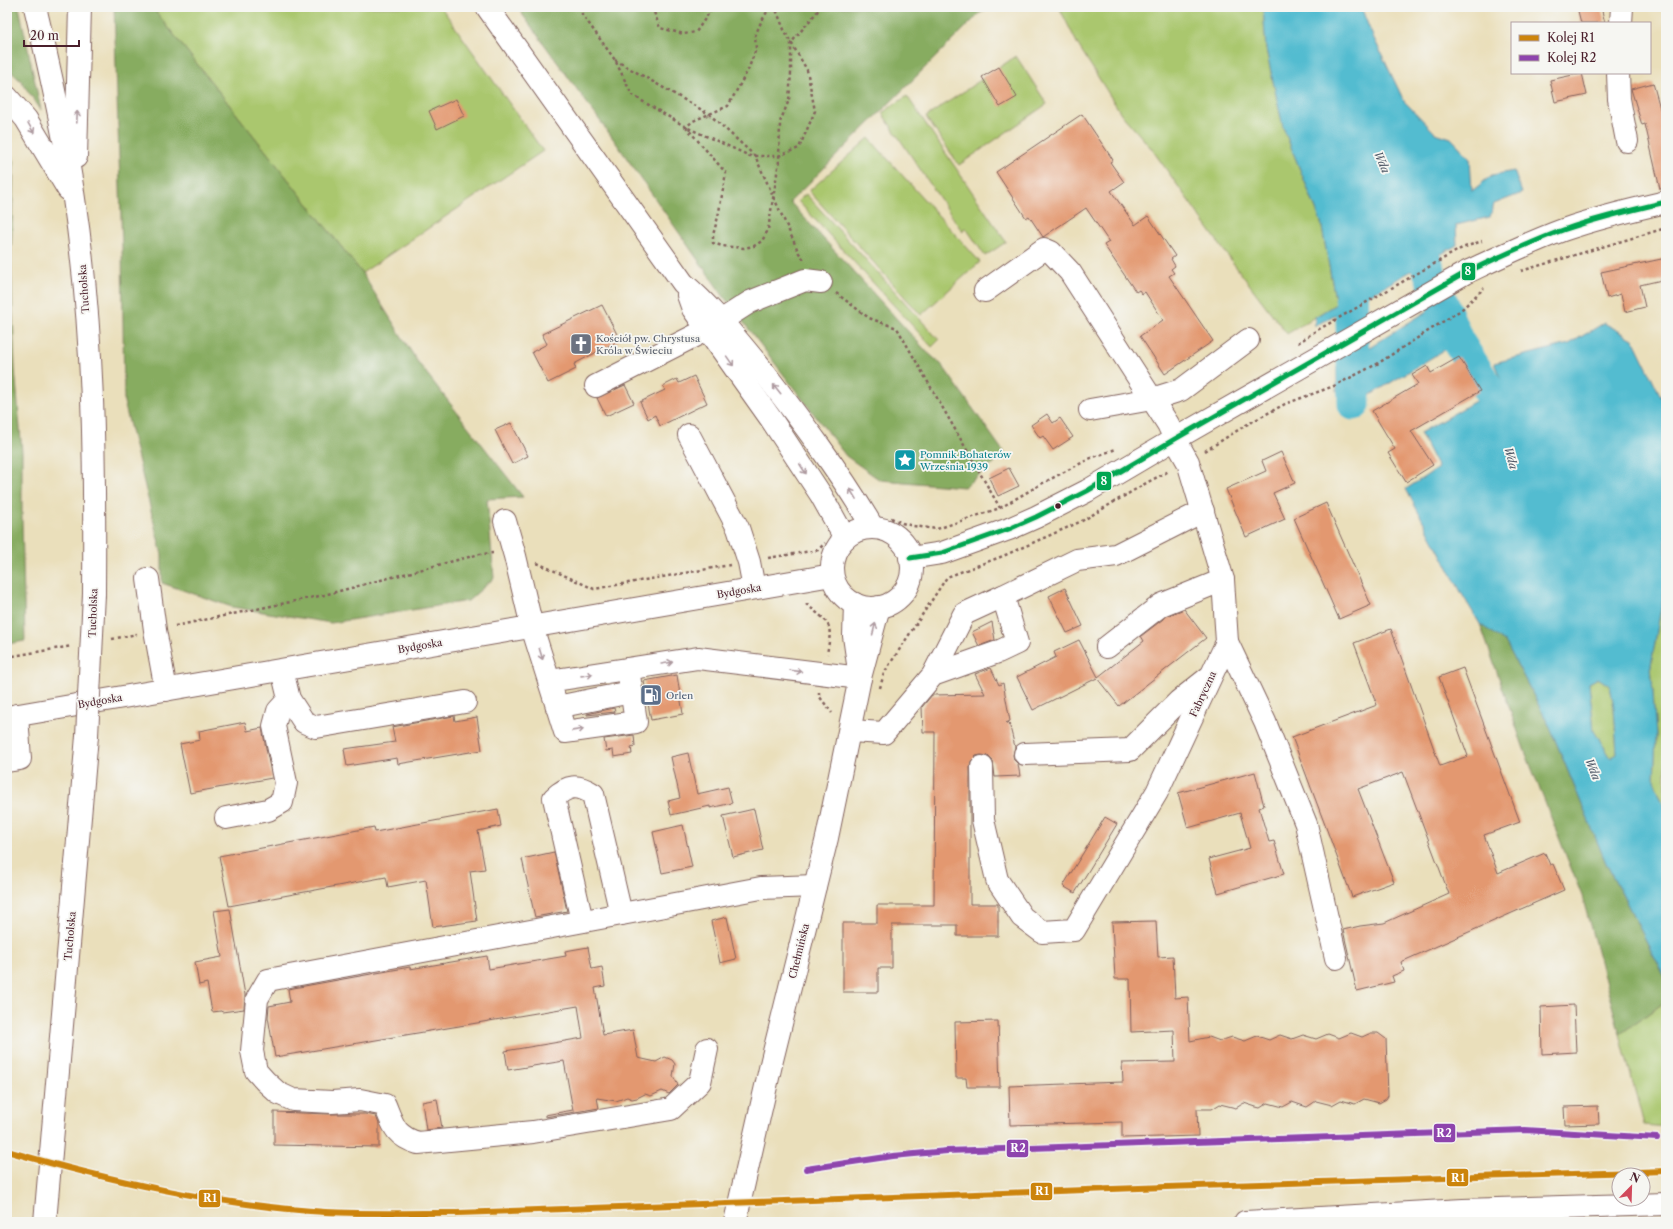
<svg xmlns="http://www.w3.org/2000/svg" width="1673" height="1229" viewBox="0 0 1673 1229" font-family="'Libre Caslon Text',serif">
<rect width="100%" height="100%" fill="#f6f6f2"/>
<filter id="ink" filterUnits="userSpaceOnUse"><feTurbulence type="fractalNoise" baseFrequency=".025" numOctaves="2"/><feDisplacementMap in="SourceGraphic" scale="8" xChannelSelector="R" yChannelSelector="G"/><feConvolveMatrix kernelMatrix="1 2 1 2 8 2 1 2 1" color-interpolation-filters="sRGB"/></filter>
<filter id="wash" filterUnits="userSpaceOnUse"><feTurbulence type="fractalNoise" baseFrequency=".012" numOctaves="4" result="noise"/><feDisplacementMap in="SourceGraphic" scale="16" xChannelSelector="R" yChannelSelector="G"/><feGaussianBlur stdDeviation="0.9" result="paint"/><feColorMatrix in="noise" values="0 0 0 0 0 0 0 0 0 0 0 0 0 0 0 0 0 1.4 0 .05"/><feComposite in="paint" operator="in"/></filter>
<g filter="url(#wash)">
<rect width="100%" height="100%" fill="#eadfbb"/>
<g fill="#aac76e" stroke="#7a734c">
<polygon points="152,7 441,7 543,151 362,273"/>
<polygon points="1059,7 1263,7 1266,49 1283,127 1321,222 1336,304 1287,334 1230,259 1151,148 1122,115 1078,45"/>
<polygon points="1016,56 1047,104 959,165 926,117"/>
<polygon points="907,96 1006,242 985,256 966,228 962,231 882,113"/>
<polygon points="869,138 980,262 921,315 809,191"/>
<polygon points="806,194 939,340 932,347 798,201"/>
<polygon points="1666,579 1666,811 1654,780 1656,736 1651,665"/>
<polygon points="1598,678 1610,686 1614,707 1617,753 1611,758 1594,732 1589,683"/>
<polygon points="1666,1001 1666,1127 1644,1125 1620,1034"/>
</g>
<g fill="#87ac61" stroke="#686646">
<polygon points="7,7 19,7 41,110 21,81 7,68"/>
<polygon points="114,7 152,7 362,273 417,361 523,497 487,499 494,578 468,601 331,623 232,607 162,583 162,555 124,402 122,247"/>
<polygon points="517,7 989,7 979,14 790,202 927,352 942,365 1005,454 964,487 880,480 846,456 724,297 614,140"/>
<polygon points="7,147 14,161 11,260 15,369 22,452 22,521 25,641 7,644"/>
<polygon points="1480,624 1506,643 1549,725 1606,863 1666,979 1666,1001 1620,1034 1582,896 1524,749"/>
</g>
<g fill="#53bcd0" stroke="#4e6e7e" fill-rule="evenodd">
<polygon points="1263,7 1361,7 1370,30 1404,101 1435,133 1451,138 1470,158 1472,191 1492,175 1514,171 1522,193 1494,204 1490,217 1456,225 1457,245 1315,326 1315,317 1336,304 1321,222 1283,127 1266,49"/>
<polygon points="1450,297 1469,335 1349,408 1337,391 1337,367"/>
<path d="M1604,323L1633,339L1666,407V579L1651,665L1656,736L1654,780L1666,811V979L1606,863L1549,725L1506,643L1480,624L1462,594L1406,489L1438,468L1420,433L1503,385L1494,363L1569,344ZM1598,678L1610,686L1614,707L1617,753L1611,758L1594,731L1589,683Z"/>
</g>
<g fill="none" stroke-linecap="round" stroke-linejoin="round">
<g stroke="#53bcd0" stroke-width="33">
<polyline points="1409,221 1457,340 1490,392 1504,434"/>
<polyline points="1354,404 1351,283 1360,262"/>
</g>
</g>
<g id="blocks">
<g fill="#e39870">
<polygon points="1577,7 1601,7 1605,23 1581,23"/>
<polygon points="999,67 1017,97 1000,107 982,77"/>
<polygon points="1582,73 1587,95 1555,102 1550,80"/>
<polygon points="1653,83 1666,130 1666,189 1660,189 1645,124 1642,125 1631,89"/>
<polygon points="456,99 464,116 437,129 429,111"/>
<polygon points="1082,114 1113,160 1110,162 1124,182 1111,191 1135,225 1148,216 1175,256 1171,259 1175,266 1171,269 1174,273 1169,276 1213,341 1165,374 1140,336 1163,320 1145,292 1142,294 1139,290 1136,292 1104,245 1109,242 1086,208 1043,237 1029,216 1026,218 996,172"/>
<polygon points="1666,258 1666,279 1640,285 1645,307 1625,312 1621,294 1607,298 1601,272"/>
<polygon points="602,305 620,340 574,364 576,369 548,383 532,352 547,344 542,334"/>
<polygon points="1459,357 1480,391 1411,431 1433,465 1406,482 1388,453 1395,449 1372,411 1418,384 1412,375 1427,366 1431,373"/>
<polygon points="694,376 707,403 660,426 655,415 648,419 640,402 665,390 663,386 677,379 679,383"/>
<polygon points="625,385 634,403 606,416 597,398"/>
<polygon points="1047,414 1053,423 1060,418 1073,437 1053,450 1043,436 1040,438 1031,425"/>
<polygon points="511,423 528,456 512,464 495,430"/>
<polygon points="1281,452 1295,483 1273,493 1285,519 1246,537 1226,489 1266,471 1262,461"/>
<polygon points="1009,468 1019,486 998,496 989,478"/>
<polygon points="1326,503 1371,605 1339,619 1294,518"/>
<polygon points="1065,588 1083,626 1067,633 1049,596"/>
<polygon points="1184,609 1206,638 1119,706 1097,678 1033,710 1017,677 1056,657 1054,652 1079,640 1098,677 1144,641 1141,636 1167,616"/>
<polygon points="992,622 995,640 979,646 972,632"/>
<polygon points="1391,629 1440,766 1468,756 1439,677 1463,668 1520,822 1484,835 1498,873 1545,853 1550,865 1553,864 1564,890 1401,962 1404,971 1392,976 1394,982 1357,991 1343,930 1360,926 1384,923 1449,894 1403,772 1358,789 1394,882 1352,897 1292,737 1377,705 1354,643"/>
<polygon points="991,668 999,685 1003,683 1010,721 1006,723 1009,723 1015,747 1013,755 1014,760 1018,764 1020,776 995,777 993,761 988,756 981,755 976,756 971,761 970,767 970,904 998,904 998,936 957,936 957,925 892,925 892,968 878,968 878,992 843,992 843,923 877,923 877,905 934,905 935,732 923,732 922,707 932,695 985,694 975,674"/>
<polygon points="677,675 683,714 651,720 644,681"/>
<polygon points="614,708 615,712 587,715 587,714"/>
<polygon points="454,716 455,721 477,717 482,750 398,764 397,758 347,766 344,749 395,742 392,727"/>
<polygon points="245,722 247,731 262,728 272,778 190,793 180,744 200,740 199,731"/>
<polygon points="634,735 635,746 631,747 632,754 614,757 613,750 606,751 604,739"/>
<polygon points="688,753 697,794 728,787 732,803 710,808 710,806 671,815 668,801 680,798 671,757"/>
<polygon points="1255,772 1264,806 1259,808 1269,842 1274,841 1284,874 1218,893 1209,859 1250,848 1240,813 1188,828 1178,793"/>
<polygon points="498,809 501,826 478,831 485,869 470,871 477,921 433,927 426,880 388,887 386,877 229,906 219,856 374,827 375,832"/>
<polygon points="754,809 763,850 733,857 723,816"/>
<polygon points="1105,817 1117,824 1075,893 1063,886"/>
<polygon points="683,825 692,867 662,873 653,832"/>
<polygon points="554,852 567,911 535,917 522,859"/>
<polygon points="230,909 245,995 244,1009 222,1012 221,1011 212,1012 207,983 199,985 195,962 222,957 214,911"/>
<polygon points="727,917 736,959 720,963 711,921"/>
<polygon points="1156,921 1158,957 1173,956 1175,998 1188,997 1190,1041 1209,1037 1220,1041 1232,1037 1245,1041 1257,1036 1269,1040 1280,1035 1292,1039 1303,1035 1316,1039 1328,1034 1339,1038 1351,1033 1362,1037 1371,1033 1378,1033 1386,1039 1388,1096 1386,1099 1379,1103 1364,1099 1355,1104 1341,1100 1332,1105 1316,1101 1307,1107 1292,1102 1283,1107 1268,1103 1260,1108 1256,1107 1244,1103 1236,1108 1220,1104 1212,1109 1197,1109 1198,1136 1122,1138 1122,1122 1010,1125 1009,1086 1123,1082 1122,1063 1175,1062 1174,1030 1131,1032 1130,979 1115,979 1112,922"/>
<polygon points="588,947 592,969 602,967 605,986 595,988 603,1035 633,1030 638,1058 656,1062 665,1057 672,1060 675,1064 673,1076 678,1085 669,1094 662,1091 651,1096 645,1094 637,1098 632,1099 627,1097 616,1101 597,1098 599,1108 545,1117 545,1115 573,1110 564,1061 508,1070 505,1051 583,1038 578,1006 275,1057 268,1017 269,1006 290,1002 288,989 410,967 410,969 487,956 489,969 566,956 565,951"/>
<polygon points="1574,1005 1576,1052 1542,1054 1541,1007"/>
<polygon points="998,1021 1000,1087 967,1087 966,1078 956,1078 955,1022"/>
<polygon points="437,1099 442,1128 426,1130 422,1102"/>
<polygon points="1598,1106 1599,1124 1565,1125 1564,1107"/>
<polygon points="274,1112 331,1114 365,1114 376,1116 379,1124 379,1147 274,1145"/>
</g>
</g>
</g>
<g filter="url(#ink)">
<use href="#blocks" fill-opacity="0" stroke="#82625d" stroke-width="1"/>
<g fill="none" stroke-linecap="round" stroke-linejoin="round">
<g stroke="#82625d" stroke-width="24">
<g id="minor">
<path d="M487,7L683,283C713,309 734,336 759,366C800,419 839,470 873,528"/>
<polyline points="1621,23 1622,7"/>
<polyline points="1618,73 1619,99 1627,141"/>
<polyline points="688,295 693,309 771,419 821,495 845,538"/>
<polyline points="596,386 708,329 750,302 805,280 821,282"/>
<polyline points="1090,410 1152,399 1181,390 1248,340"/>
<polyline points="689,435 738,528 749,562 754,588"/>
<polyline points="505,521 515,556 532,627 565,732 636,722 628,669"/>
<circle cx="872" cy="568" r="40"/>
<path d="M910,558L942,553L1009,529L1036,517L1087,491L1175,439L1465,273C1497,258 1530,242 1563,230C1597,218 1631,210 1666,202"/>
<polyline points="148,579 155,630 166,690"/>
<polyline points="1003,596 1077,560 1116,555 1203,511"/>
<polyline points="855,604 854,636 859,671"/>
<polyline points="1227,642 1265,722 1306,824 1336,958"/>
<polyline points="1107,647 1161,605 1223,580"/>
<polyline points="282,670 289,699 304,722 316,727 465,702"/>
<polyline points="549,681 698,658 860,678"/>
<polyline points="557,707 631,692"/>
<polyline points="7,717 832,575"/>
<polyline points="850,731 884,733 933,675 964,614 1003,596 1017,643 998,652 933,675"/>
<polyline points="1025,754 1130,750 1179,701 1208,678"/>
<polyline points="7,761 20,759 17,715"/>
<polyline points="982,767 983,820 997,880 1022,917 1042,932 1074,930 1157,792 1227,642 1223,580 1188,462 1175,439 1168,424 1070,272 1051,252 1044,249 985,291"/>
<polyline points="226,818 268,810 282,802 286,783 274,726 278,711 289,699"/>
<path d="M582,921L554,798C568,785 577,784 593,794L621,914"/>
<path d="M707,1049L700,1082L671,1109L533,1132L418,1143C395,1136 393,1125 385,1105L360,1100L332,1102L293,1100L278,1093L265,1081L256,1071L252,1051L257,999L268,980L761,888L815,886"/>
<polyline points="735,1222 772,1060 827,838 860,678 879,607"/>
<polyline points="1245,1222 1463,1210 1666,1204"/>
</g>
</g>
<g stroke="#82625d" stroke-width="24">
<g id="major">
<path d="M35,7C50,70 65,135 74,199C94,330 95,462 94,594"/>
<polyline points="7,97 26,119 68,189"/>
<polyline points="76,157 80,7"/>
<polyline points="45,1222 87,736"/>
</g>
</g>
<g stroke="#82625d" stroke-width="2.5" stroke-dasharray="3 3" stroke-linecap="butt">
<polyline points="581,7 582,14 615,60 632,95 686,127 750,156 778,156 799,148 815,111 807,70 785,32 775,7"/>
<polyline points="652,7 660,28 684,34 696,32 713,7"/>
<polyline points="770,7 761,22 755,36 756,49 748,70 728,106 693,121 686,127 726,173 718,217 713,235 713,243 722,246 744,248 754,246 762,241 768,230 779,161 780,122 789,100 791,73 791,43 821,7"/>
<polyline points="615,60 709,114 755,156 799,253 805,261"/>
<polyline points="1521,271 1666,228"/>
<polyline points="836,293 869,318 897,328 1000,508"/>
<polyline points="1298,343 1314,332 1462,248 1482,241"/>
<polyline points="1205,451 1246,425 1285,404 1334,386 1377,364 1461,310 1484,288"/>
<polyline points="891,518 902,523 913,526 937,529 1000,508 1041,484 1091,458 1116,449"/>
<polyline points="768,558 818,550 825,543"/>
<polyline points="537,563 594,589 730,565"/>
<path d="M806,604C830,624 833,621 827,654"/>
<polyline points="175,626 324,595 480,554 493,553"/>
<polyline points="112,639 137,634"/>
<polyline points="7,657 72,646"/>
<polyline points="880,688 884,673 947,577 1003,556 1082,521 1148,482 1169,471"/>
<polyline points="819,692 819,696 832,713"/>
</g>
<use href="#minor" stroke="#fff" stroke-width="22"/>
<use href="#major" stroke="#fff" stroke-width="22"/>
<g stroke="#82625d" stroke-width="24" stroke-linecap="butt">
<polyline id="major-bridge" points="87,736 94,594"/>
</g>
<use href="#major-bridge" stroke="#fff" stroke-width="22"/>
<g stroke="#f6f6f2" stroke-width="8">
<path id="bus-1" d="M910,558L942,553L1009,529L1036,517L1087,491L1175,439L1465,273C1497,258 1530,242 1563,230C1597,218 1631,210 1666,202"/>
</g>
<use href="#bus-1" stroke="#00a651" stroke-width="5"/>
<g stroke="#f6f6f2" stroke-width="9">
<path id="rail-1" d="M7,1151C111,1181 217,1205 325,1212C369,1214 414,1213 458,1213L1166,1187L1666,1171"/>
</g>
<g stroke="#f6f6f2" stroke-width="9">
<polyline id="rail-2" points="806,1169 893,1156 947,1151 1525,1130 1657,1138"/>
</g>
<use href="#rail-1" stroke="#cc840b" stroke-width="6"/>
<use href="#rail-2" stroke="#8e44ad" stroke-width="6"/>
</g>
<defs><path id="oneway-shaft" d="M-6 0H5M1.5-3L5.5 0L1.5 3" fill="none" stroke-width="1.6" stroke-linecap="round" stroke-linejoin="round"/></defs>
<g stroke="#ae9aa0">
<use href="#oneway-shaft" transform="translate(77 117) rotate(-88)"/>
<use href="#oneway-shaft" transform="translate(31 128) rotate(60)"/>
<use href="#oneway-shaft" transform="translate(730 361) rotate(55)"/>
<use href="#oneway-shaft" transform="translate(777 389) rotate(-129)"/>
<use href="#oneway-shaft" transform="translate(803 469) rotate(57)"/>
<use href="#oneway-shaft" transform="translate(853 494) rotate(-121)"/>
<use href="#oneway-shaft" transform="translate(874 629) rotate(-76)"/>
<use href="#oneway-shaft" transform="translate(541 654) rotate(73)"/>
<use href="#oneway-shaft" transform="translate(667 663) rotate(-9)"/>
<use href="#oneway-shaft" transform="translate(796 671) rotate(7)"/>
<use href="#oneway-shaft" transform="translate(587 675) rotate(-8)"/>
<use href="#oneway-shaft" transform="translate(578 730) rotate(-8)"/>
</g>
</g>
<defs>
<g id="church-square" transform="scale(1.15)"><rect x="-9" y="-9" width="18" height="18" rx="4" fill="#6b7280" stroke="#f6f6f2"/><path d="M-1.2-6h2.4v3.5h3.3v2.4h-3.3V6h-2.4V-.1h-3.3v-2.4h3.3Z" fill="#fff"/></g>
<g id="sight-square" transform="scale(1.15)"><rect x="-9" y="-9" width="18" height="18" rx="4" fill="#0f9aa8" stroke="#f6f6f2"/><path d="M0-6L1.8-2.2L6-1.7L2.9 1.2L3.7 5.4L0 3.3L-3.7 5.4L-2.9 1.2L-6-1.7L-1.8-2.2Z" fill="#fff"/></g>
<g id="fuel-square" transform="scale(1.15)"><rect x="-9" y="-9" width="18" height="18" rx="4" fill="#5c6f8a" stroke="#f6f6f2"/><path d="M-5.5-6h7V0h2V4h1.3V-2.5L3-4.5l.8-.8L6-3V5H2.5V1h-1V6h-7ZM-4.2-4.7v3.2H.2V-4.7Z" fill="#fff"/></g>
</defs>
<g fill-rule="evenodd">
<use href="#church-square" x="581" y="344"/>
<use href="#sight-square" x="905" y="460"/>
<use href="#fuel-square" x="651" y="695"/>
</g>
<circle fill="#4a1f2b" stroke="#f6f6f2" stroke-width="1.5" cx="1058" cy="506" r="3.5"/>
<g text-anchor="middle" dominant-baseline="central" stroke-width="3.5" stroke-linejoin="round" paint-order="stroke">
<g font-size="10" fill="#4a1f2b" stroke="#f6f6f2">
<text transform="translate(84 289) rotate(-94)">Tucholska</text>
<text transform="translate(739 591) rotate(-10)">Bydgoska</text>
<text transform="translate(93 613) rotate(-88)">Tucholska</text>
<text transform="translate(420 646) rotate(-10)">Bydgoska</text>
<text transform="translate(1203 694) rotate(-65)">Fabryczna</text>
<text transform="translate(100 701) rotate(-10)">Bydgoska</text>
<text transform="translate(70 936) rotate(-85)">Tucholska</text>
<text transform="translate(799 951) rotate(-76)">Chełmińska</text>
</g>
<g font-size="10" fill="#5b616d" stroke="#f6f6f2" text-anchor="start">
<text x="596" y="338">Kościół pw. Chrystusa<tspan x="596" dy="12">Króla w Świeciu</tspan></text>
</g>
<g font-size="10" fill="#0d838f" stroke="#f6f6f2" text-anchor="start">
<text x="920" y="454">Pomnik Bohaterów<tspan x="920" dy="12">Września 1939</tspan></text>
</g>
<g font-size="10" fill="#4e5e75" stroke="#f6f6f2" text-anchor="start">
<text x="666" y="695">Orlen</text>
</g>
<g font-size="11" font-style="italic" fill="#4d5665" stroke="#f6f6f2">
<text transform="translate(1382 162) rotate(67)">Wda</text>
<text transform="translate(1511 458) rotate(75)">Wda</text>
<text transform="translate(1593 769) rotate(68)">Wda</text>
</g>
</g>
<g stroke="#f6f6f2" stroke-width="1.5">
<rect x="1461" y="262" width="15" height="19" rx="4" fill="#00a651"/>
<rect x="1096" y="471" width="16" height="20" rx="4" fill="#00a651"/>
<rect x="1433" y="1123" width="23" height="20" rx="4" fill="#8e44ad"/>
<rect x="1006" y="1139" width="23" height="19" rx="4" fill="#8e44ad"/>
<rect x="1446" y="1168" width="23" height="19" rx="4" fill="#cc840b"/>
<rect x="1030" y="1182" width="23" height="19" rx="4" fill="#cc840b"/>
<rect x="198" y="1189" width="23" height="19" rx="4" fill="#cc840b"/>
</g>
<g font-size="11" text-anchor="middle" font-weight="bold" fill="#fff">
<text x="1468" y="275">8</text>
<text x="1104" y="485">8</text>
<text x="1444" y="1137">R2</text>
<text x="1018" y="1152">R2</text>
<text x="1458" y="1182">R1</text>
<text x="1042" y="1195">R1</text>
<text x="210" y="1202">R1</text>
</g>
<rect width="1673" height="1229" fill="none" stroke="#f6f6f2" stroke-width="24"/>
<rect x="1511" y="22" width="140" height="52" fill="#f6f6f2" stroke="#b1a0a2"/>
<rect x="1519" y="35" width="20" height="6" fill="#cc840b" stroke="#b1a0a2"/>
<text x="1547" y="42" font-size="12" fill="#4a1f2b">Kolej R1</text>
<rect x="1519" y="55" width="20" height="6" fill="#8e44ad" stroke="#b1a0a2"/>
<text x="1547" y="62" font-size="12" fill="#4a1f2b">Kolej R2</text>
<g transform="translate(1631 1187) rotate(23)"><circle r="19" fill="#f6f6f2" stroke="#b1a0a2"/>
<path d="M0-3L7 15L0 10L-7 15Z" fill="#d1495b"/>
<text y="-6" font-size="11" font-weight="bold" text-anchor="middle" fill="#4a1f2b">N</text>
</g>
<path d="M24 40v6h55v-6" fill="none" stroke="#4a1f2b" stroke-width="2"/>
<text x="30" y="40" font-size="12" fill="#4a1f2b" stroke="#f6f6f2" stroke-width="3" paint-order="stroke">20 m</text>
</svg>
